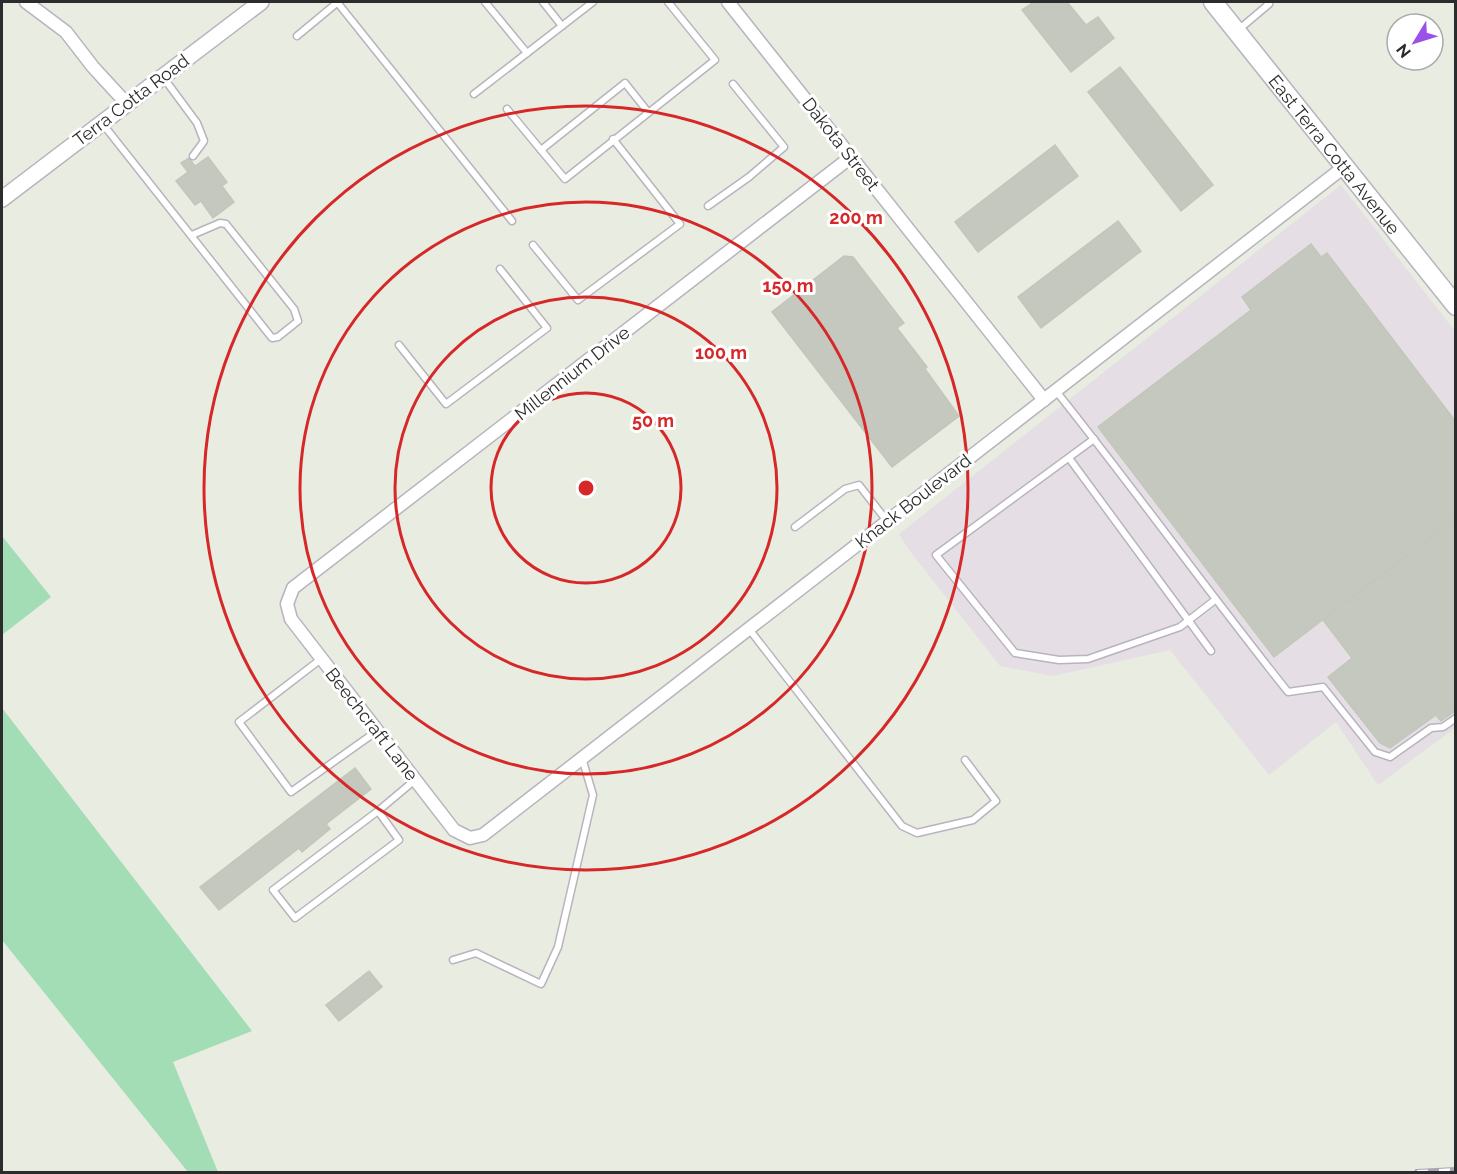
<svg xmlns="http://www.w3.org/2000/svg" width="1457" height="1174" viewBox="0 0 1457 1174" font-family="Raleway,sans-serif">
<rect width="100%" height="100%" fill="#e9ece0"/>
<polygon fill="#e5dfe5" points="1341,185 1455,331 1455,728 1378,785 1336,722 1269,775 1170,650 1053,676 1000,666 909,550 899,534"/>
<g fill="#a2ddb6">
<polygon points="2,536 51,597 2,635"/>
<polygon points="2,708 252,1031 173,1062 218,1172 188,1172 2,940"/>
</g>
<g fill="#c5c8bf" stroke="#c3c7b9" stroke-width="1.5">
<polygon points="1034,2 1067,2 1086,25 1098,17 1114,38 1071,72 1022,10"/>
<polygon points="1120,67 1213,185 1181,211 1088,92"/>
<polygon points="1055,145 1078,176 978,252 955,222"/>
<polygon points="208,157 227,182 222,186 234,202 213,218 201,201 195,205 176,181 188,172 181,163 189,158 195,166"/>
<polygon points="1118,221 1141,251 1041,328 1018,297"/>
<polygon points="1311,244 1321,257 1327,253 1456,422 1456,518 1274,657 1098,427 1251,310 1242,297"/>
<polygon points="844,256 853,257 904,323 897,328 927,367 925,369 959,416 892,467 772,312"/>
<polygon points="1456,518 1456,710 1441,721 1436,715 1390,748 1380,743 1328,677 1352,658 1323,620"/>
<polygon points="355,768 371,789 326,824 330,829 302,852 299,848 219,910 200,887"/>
<polygon points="369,971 382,987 339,1021 326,1005"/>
</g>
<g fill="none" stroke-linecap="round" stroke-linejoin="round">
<g stroke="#b9b3be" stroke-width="9">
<g id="service">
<polyline points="337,2 512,221"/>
<polyline points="485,2 527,53"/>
<polyline points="543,2 562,26"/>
<polyline points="1237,31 1269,4 1267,2"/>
<polyline points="297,36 338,2"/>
<polyline points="163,77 197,123 204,141 193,156"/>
<polyline points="474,94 593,2"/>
<polyline points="507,109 565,179 715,60 668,2"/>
<polyline points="102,123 272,338 278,337 298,321 294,309 226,224 220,223 192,235"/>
<polyline points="541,150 625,83 648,112"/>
<polyline points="708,206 749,177 784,147 733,84"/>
<polyline points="533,245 578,300 680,224 613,139"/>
<polyline points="399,345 446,404 547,328 500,269"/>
<path d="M1056,391C1135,490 1209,593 1288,692L1323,687L1375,752L1390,757L1431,728L1443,727L1456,718"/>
<polyline points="1094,439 936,555 1015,653 1059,660 1088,659 1180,627 1215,600"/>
<polyline points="1069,458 1211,651"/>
<polyline points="795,527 845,489 859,485 887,521"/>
<polyline points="749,629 902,826 917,833 973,820 996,801 965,760"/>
<polyline points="321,659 239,722 291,792 377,731"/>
<polyline points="378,811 273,890 295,918 399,840 378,811 415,780"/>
<polyline points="453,960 476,953 541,984 558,947 593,795 582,758"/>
</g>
</g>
<g stroke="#b9b3be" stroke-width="15">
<g id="minor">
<polyline points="26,2 66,32 93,67 127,104"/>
<polyline points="728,2 1044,400"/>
<polyline points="851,157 293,588 287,604 291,619 454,830 470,838 483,835 1344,167"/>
</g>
</g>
<g stroke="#b9b3be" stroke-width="18">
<polyline id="tertiary" points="2,199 261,2"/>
</g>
<g stroke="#b9b3be" stroke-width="21">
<g id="secondary">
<path id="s1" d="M1213,2L1456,306"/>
</g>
</g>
<use href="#service" stroke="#fff" stroke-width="6"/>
<use href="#minor" stroke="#fff" stroke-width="12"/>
<use href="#tertiary" stroke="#fff" stroke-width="15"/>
<use href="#secondary" stroke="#fff" stroke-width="18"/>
<g stroke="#aca3b4" stroke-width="6">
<polyline id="rail" points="1417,1172 1456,1170"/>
</g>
<use href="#rail" stroke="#fff" stroke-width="4" stroke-dasharray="11" stroke-linecap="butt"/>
</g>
<g fill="none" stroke="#d62828" stroke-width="3">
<circle cx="586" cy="488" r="95"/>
<circle cx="586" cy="488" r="191"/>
<circle cx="586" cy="488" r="286"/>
<circle cx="586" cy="488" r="382"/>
</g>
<g text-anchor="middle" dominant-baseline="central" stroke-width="6" stroke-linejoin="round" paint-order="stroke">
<g font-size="18" fill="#2c2c2c" stroke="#fff">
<text transform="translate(131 100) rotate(-37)">Terra Cotta Road</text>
<text transform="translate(841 144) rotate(52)">Dakota Street</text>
<text stroke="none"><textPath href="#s1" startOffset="195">East Terra Cotta Avenue</textPath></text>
<text transform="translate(572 373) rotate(-38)">Millennium Drive</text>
<text transform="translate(913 501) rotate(-38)">Knack Boulevard</text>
<text transform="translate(372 724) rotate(52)">Beechcraft Lane</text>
</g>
</g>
<circle cx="586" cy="488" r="9" fill="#d62828" stroke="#fff" stroke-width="3"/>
<g font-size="18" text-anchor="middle" font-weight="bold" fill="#d62828" stroke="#fff" stroke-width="6" stroke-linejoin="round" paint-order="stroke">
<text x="856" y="224">200 m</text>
<text x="788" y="292">150 m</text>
<text x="721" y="359">100 m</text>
<text x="653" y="427">50 m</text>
</g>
<rect width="1457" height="1174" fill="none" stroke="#2c2c2c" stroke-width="6"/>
<g transform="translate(1415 42) rotate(232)"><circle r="28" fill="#ffffff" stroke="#ababab" stroke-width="1.5"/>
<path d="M0-4.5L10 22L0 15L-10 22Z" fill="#9b50e8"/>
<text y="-9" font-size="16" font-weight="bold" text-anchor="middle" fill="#2c2c2c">N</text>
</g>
</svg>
